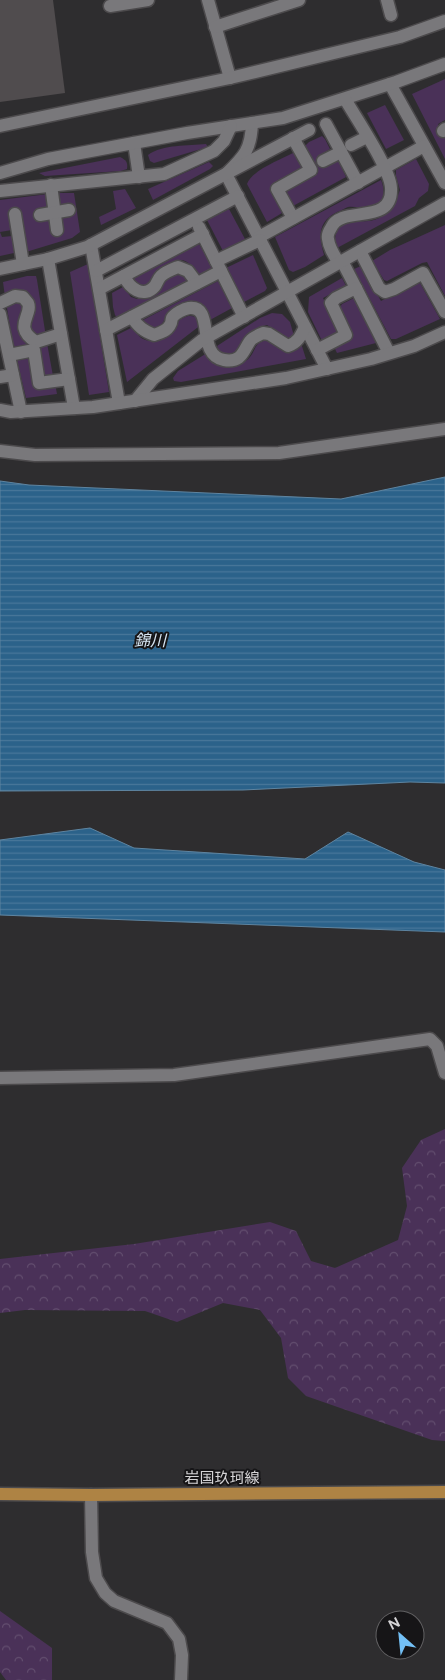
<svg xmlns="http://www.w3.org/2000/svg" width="445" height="1680" viewBox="0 0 445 1680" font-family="Figtree,'Noto Sans JP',sans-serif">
<defs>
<pattern id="forest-crowns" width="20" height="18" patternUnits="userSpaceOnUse" patternTransform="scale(1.25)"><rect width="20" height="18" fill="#4a3158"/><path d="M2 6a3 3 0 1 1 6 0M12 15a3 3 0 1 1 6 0" fill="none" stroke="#634e6f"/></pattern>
<pattern id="water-rules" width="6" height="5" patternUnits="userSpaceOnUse" patternTransform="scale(1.25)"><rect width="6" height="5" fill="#2b628a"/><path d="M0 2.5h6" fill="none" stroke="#49789a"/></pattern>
</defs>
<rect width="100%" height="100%" fill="#2e2d2f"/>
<g fill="#4a3158">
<polygon points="445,79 445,120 438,124 445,136 445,159 412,94"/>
<polygon points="385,105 404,140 386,149 367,113"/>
<polygon points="322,136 325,139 330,149 318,156 323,166 338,160 346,177 293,206 286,192 287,189 318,173 305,146 309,142"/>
<path d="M206,144L208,147L154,163L150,161L148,155C163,144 188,146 206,144Z"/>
<path d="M293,153L296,154L304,170L270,188L282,213L267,222L247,184C252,170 280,160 293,153Z"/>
<path d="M120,157C126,160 128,162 127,169L121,171L45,176L39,173Z"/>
<path d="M416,159L429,184L428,191L419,198L415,206L337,248C332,239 337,225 348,222C358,219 368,224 379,218C391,211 396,202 400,190L396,176V170Z"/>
<polygon points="209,162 213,166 210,169 153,200 148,189"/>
<path d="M381,180C386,191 384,208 368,209C361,209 355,206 348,207C345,208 341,211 337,212C317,222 319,237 324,255L305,267L293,272L289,270L275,237Z"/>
<polygon points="125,189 136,208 101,225 99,217 116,209 113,191"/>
<polygon points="59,193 74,193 80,232 72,238 26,252 19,210 10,210 12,230 0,232 2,237 12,236 14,253 0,256 0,200 48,194 61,208"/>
<polygon points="229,209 245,239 223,251 207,220"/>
<polygon points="445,225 445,296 427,262 422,263 387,281 384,280 372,261 390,250"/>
<path d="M199,244L213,268L200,275C195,270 189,260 181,260C166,259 147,302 133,279Z"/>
<polygon points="253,255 267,288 265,291 244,302 226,268"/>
<polygon points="88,264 109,392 89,395 70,272"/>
<polygon points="361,266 381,301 414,284 420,283 440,319 396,339 391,339 354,269"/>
<polygon points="177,274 186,277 189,281 118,319 115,315 113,307 112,293 123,287 131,297 137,299 143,297 163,280"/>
<polygon points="27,276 36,276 37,280 46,337 37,338 30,332 29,301 5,297 3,282"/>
<polygon points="342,278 346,286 323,298 341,335 323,343 308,312 309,297"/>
<path d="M218,281L232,308L210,320C202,308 196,298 181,305C178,306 173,308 170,310C161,319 168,325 151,329L143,320Z"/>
<polygon points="354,298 376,343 337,353 333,345 353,337 339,309 342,304"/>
<polygon points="6,302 25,302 21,324 47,343 53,376 44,377 38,348 19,350 13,345"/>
<polygon points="272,313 282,314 290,322 294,336 290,339 267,325 259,327 248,335 239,350 228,355 219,351 217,346 260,318"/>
<path d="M188,316C195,316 199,317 202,324L127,382L117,335L133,327C135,330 137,334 140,337C148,344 166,341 172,332C178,323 176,320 188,316Z"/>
<path d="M268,340L301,343L306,359L181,382L174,381L173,378L178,371L207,353L235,364C238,363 244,362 247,360C257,352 252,342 268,340Z"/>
<polygon points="32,354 36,385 55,383 57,394 26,398 16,356"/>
</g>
<g fill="url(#forest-crowns)">
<polygon points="445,1129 445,1441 432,1440 306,1396 288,1378 281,1338 260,1310 223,1303 177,1322 145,1311 25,1310 0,1313 0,1259 134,1244 270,1222 296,1231 311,1261 335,1268 398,1240 407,1206 402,1168 421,1140"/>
<polygon points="0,1611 52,1648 52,1680 6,1680 0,1672"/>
</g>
<g fill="url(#water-rules)" stroke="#5e84a0">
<polygon points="445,477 445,783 410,782 243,790 0,791 0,481 29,485 341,499"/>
<polygon points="90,828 134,848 305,859 348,832 414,862 445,870 445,932 0,915 0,840"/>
</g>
<polygon fill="#504c4e" points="0,0 53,0 65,93 0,102"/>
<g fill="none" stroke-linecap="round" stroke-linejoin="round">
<g stroke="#4c4a4c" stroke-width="15">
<g id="minor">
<polyline points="208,0 230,78"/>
<polyline points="387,0 391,15"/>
<polyline points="110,6 148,0"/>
<polyline points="215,27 299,0"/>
<polyline points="390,84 445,183"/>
<path d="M252,123C251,149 245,156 226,174L327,369"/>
<polyline points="326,124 358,183"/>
<polyline points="0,126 230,78 400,37 445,21"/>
<polyline points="443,131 445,129"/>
<polyline points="134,143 139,177"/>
<polyline points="351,145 367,137"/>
<polyline points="323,161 341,152"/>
<polyline points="0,173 48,159 187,133 283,118 396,82 445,64"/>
<polyline points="51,185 57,230"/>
<polyline points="0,191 164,174 214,151 224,141 231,126"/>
<polyline points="15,214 23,264"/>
<polyline points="40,215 69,210"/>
<polyline points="293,218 277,189 311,170 293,138"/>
<polyline points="199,227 244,317"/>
<polyline points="259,237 424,146"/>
<polyline points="91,245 119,403"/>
<polyline points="360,251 379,288 385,292 394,289 423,273 445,312"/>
<polyline points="48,259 74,408"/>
<polyline points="216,261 260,240"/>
<polyline points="342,261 356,288"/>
<path d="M339,263C334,255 329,248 328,239C327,235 329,231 331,228C341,204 393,227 391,188C390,168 356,118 345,99"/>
<polyline points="0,269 48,259 87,247 309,130"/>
<polyline points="96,271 238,196"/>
<path d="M124,276C129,287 143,300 155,286C157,283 158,279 161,276C165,272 173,269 178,267L188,271L197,283"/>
<polyline points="99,289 203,234"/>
<path d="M0,303L15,296L23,297C23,297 28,303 28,303C33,315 12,327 36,342L61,334"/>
<polyline points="0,314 21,412"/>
<path d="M132,317C138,327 144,331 154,335C160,333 167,331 170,325C172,322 171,321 172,318C175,313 184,309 189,308C216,305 195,355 224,360C242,363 243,351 250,341C253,337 259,335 263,333L269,334L288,346C298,343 301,335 305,327"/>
<polyline points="106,330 221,271"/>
<polyline points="317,350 346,335 331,303 336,298 356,288 389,353"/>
<polyline points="9,355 34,350 39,383 69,379"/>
<polyline points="0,377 13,375"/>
<polyline points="135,401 153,379 202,340 445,203"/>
<polyline points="0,410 11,412 93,407 286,378 371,359 414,346 445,332"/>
<polyline points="0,451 35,455 279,453 445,429"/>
<polyline points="0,1078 174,1075 430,1039 437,1046 445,1073"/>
<polyline points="91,1495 92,1552 96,1578 105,1593 114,1601 167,1623 179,1639 182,1655 181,1680"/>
</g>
</g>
<g stroke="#4c4a4c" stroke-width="15">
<polyline id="major" points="0,1494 91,1495 445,1492"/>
</g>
<use href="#minor" stroke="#79787b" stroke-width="12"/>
<use href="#major" stroke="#ae8344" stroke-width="12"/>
</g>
<g text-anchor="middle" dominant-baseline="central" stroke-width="4" stroke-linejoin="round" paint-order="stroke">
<g font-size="15" fill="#d4d3d5" stroke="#161517">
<text x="222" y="1478">岩国玖珂線</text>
</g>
<g font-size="16" font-style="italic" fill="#d7e6f3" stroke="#161517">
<text x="150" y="640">錦川</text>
</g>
</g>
<g transform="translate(400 1635) rotate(333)"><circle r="24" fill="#161517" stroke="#626163"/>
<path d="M0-4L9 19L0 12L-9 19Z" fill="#73c0f6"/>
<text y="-8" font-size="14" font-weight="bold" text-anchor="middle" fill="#d4d3d5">N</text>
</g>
</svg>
